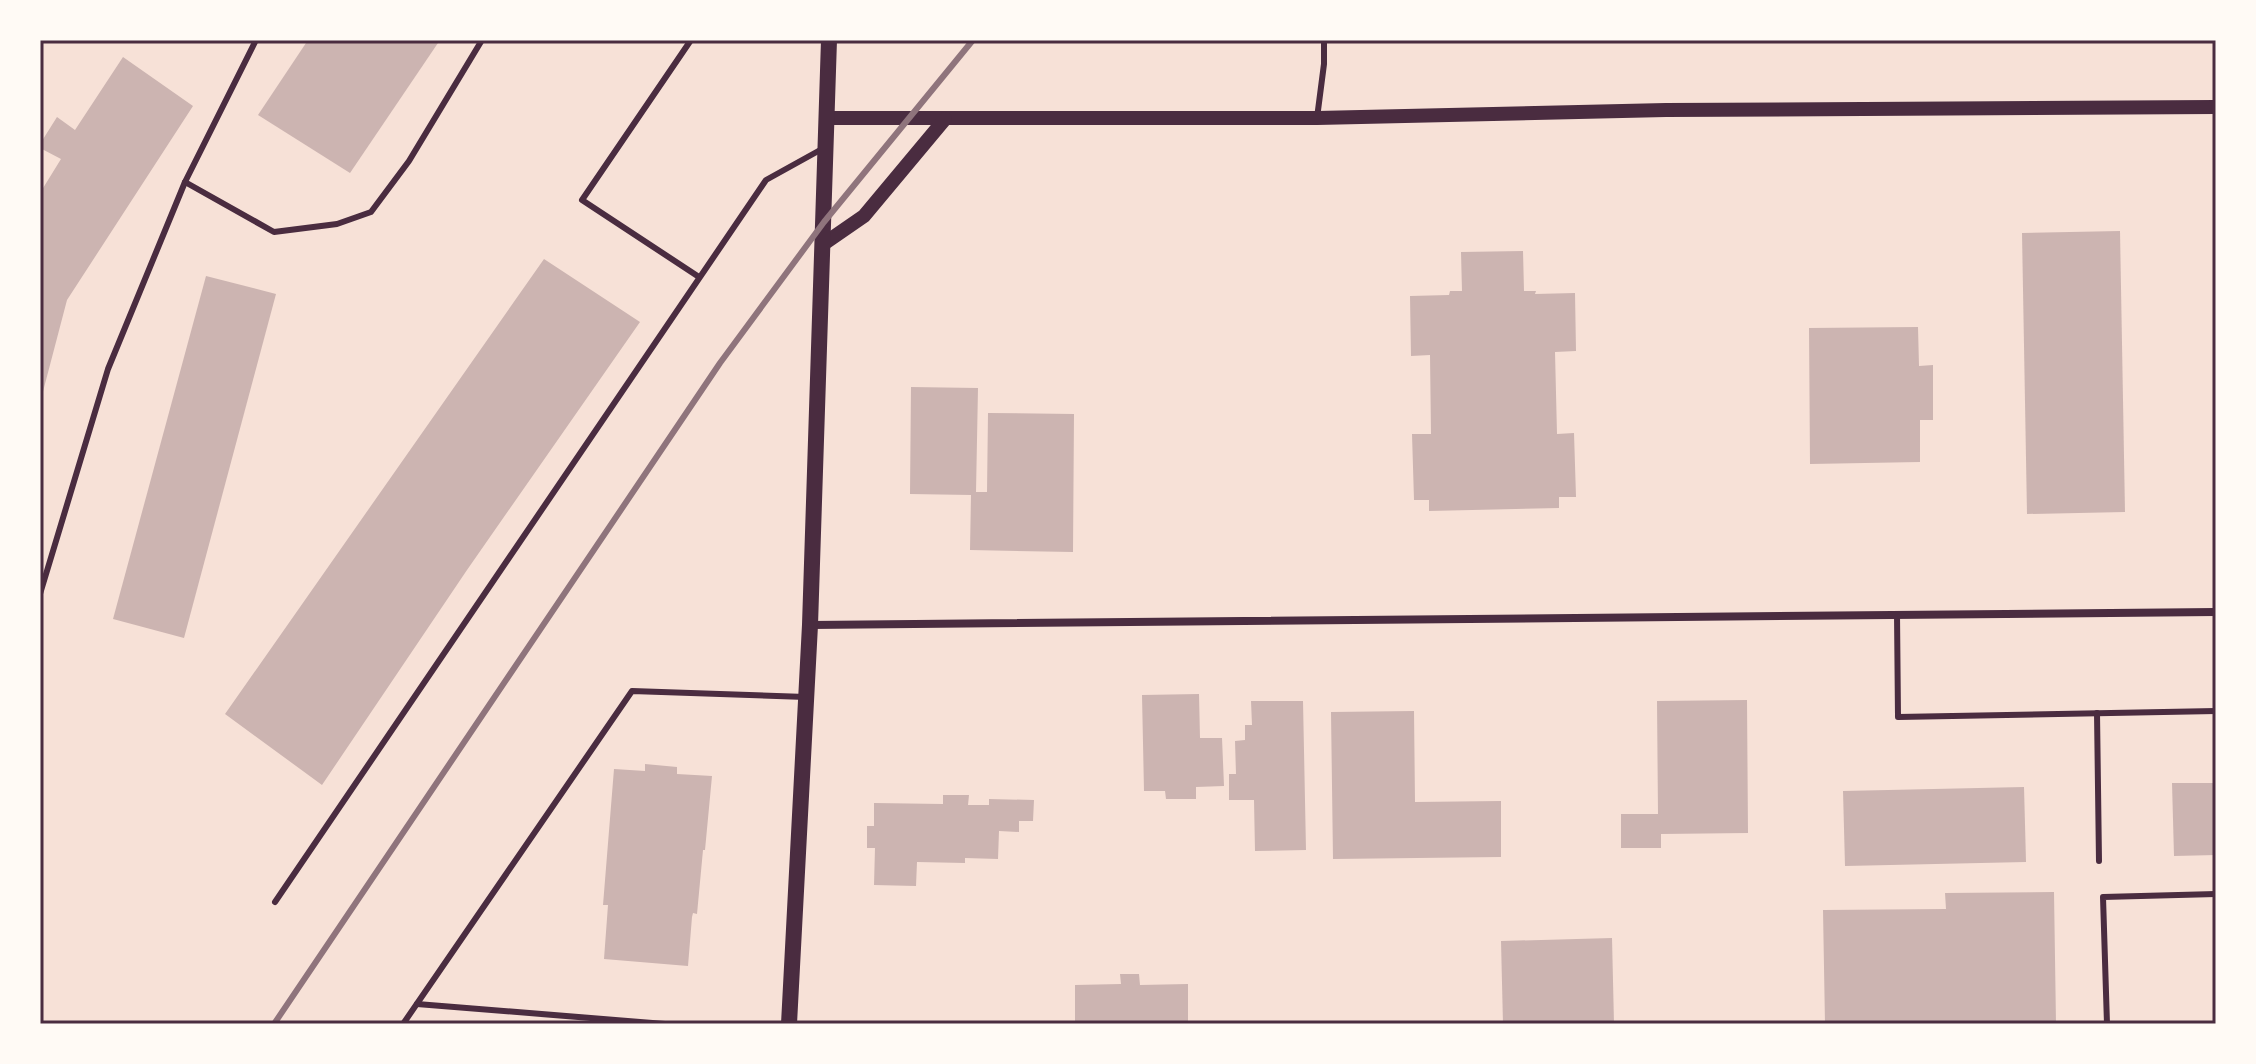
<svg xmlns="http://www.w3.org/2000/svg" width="2256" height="1064" viewBox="0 0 2256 1064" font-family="'Public Sans',sans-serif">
<rect width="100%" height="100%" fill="#f7e1d7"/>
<g fill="#ccb4b1">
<polygon points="308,40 440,40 350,173 258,115"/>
<polygon points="123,57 193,106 67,300 40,403 40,193 61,159 40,148 40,144 57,117 75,130"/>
<polygon points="2120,231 2125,512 2027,514 2022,233"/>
<polygon points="1523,251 1524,291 1536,291 1535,294 1575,293 1576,351 1555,352 1557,434 1574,433 1576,497 1559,497 1559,508 1429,511 1429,500 1414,500 1412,434 1431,434 1430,355 1411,356 1410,296 1449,295 1450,291 1462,291 1461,252"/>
<polygon points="544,259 640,322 467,570 322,785 225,714"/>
<polygon points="206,276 276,294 184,638 113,619"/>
<polygon points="1918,327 1919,366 1933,365 1933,420 1920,420 1920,462 1810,464 1809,328"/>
<polygon points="911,387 978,388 976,492 987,492 988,413 1074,414 1073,552 970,550 971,495 910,494"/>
<polygon points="1199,694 1200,738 1222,738 1224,786 1196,787 1196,799 1166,799 1165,791 1144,791 1142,695"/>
<polygon points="1747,700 1748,833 1661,834 1661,848 1621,848 1621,814 1658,814 1657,701"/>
<polygon points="1251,701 1303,701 1306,850 1255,851 1254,800 1229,800 1229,774 1236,774 1235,741 1245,740 1245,725 1252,725"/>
<polygon points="1414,711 1415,802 1501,801 1501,857 1333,859 1331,712"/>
<polygon points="645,764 677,767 677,774 712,776 705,850 703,850 697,914 693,913 692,917 688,966 604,959 608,905 603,905 614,769 645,771"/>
<polygon points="2172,783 2216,783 2216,855 2174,856"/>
<polygon points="2024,787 2026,862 1845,866 1843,791"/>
<polygon points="943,795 969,795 968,805 989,805 989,799 1034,800 1033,821 1019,821 1019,832 999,831 998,859 965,858 965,863 917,862 916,886 874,885 875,848 867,848 867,826 874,826 874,803 943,804"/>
<polygon points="2054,892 2056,1024 1825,1024 1823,910 1946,909 1945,893"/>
<polygon points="1612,938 1614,1024 1503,1024 1501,941"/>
<polygon points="1120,974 1139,974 1140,985 1188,984 1188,1024 1075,1024 1075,985 1121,984"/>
</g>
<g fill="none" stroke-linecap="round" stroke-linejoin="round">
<g stroke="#4a2c40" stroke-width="6">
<polyline points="691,40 582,200 699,277"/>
<polyline points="1317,118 1324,64 1324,40"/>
<polyline points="185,182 274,232 337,224 371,212 409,161 482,40"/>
<polyline points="40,594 108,369 185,182 256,40"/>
<polyline points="1897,614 1898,717 2216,711"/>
<polyline points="2097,713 2099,861"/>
<polyline points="275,902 766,180 822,149"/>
<polyline points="417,1004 665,1024"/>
<polyline points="403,1024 632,691 806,697"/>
<polyline points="2107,1024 2103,897 2216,894"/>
</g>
<polyline stroke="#4a2c40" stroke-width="8" points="811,625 2216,612"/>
<g stroke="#4a2c40" stroke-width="14">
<polyline points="827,118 1317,118 1666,110 2216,107"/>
<polyline points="822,245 864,216 945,119"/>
</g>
<polyline stroke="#4a2c40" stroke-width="16" points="789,1024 810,625 829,40"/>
<polyline stroke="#8f747c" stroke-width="6" points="274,1024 720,363 824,222 973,40"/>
</g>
<rect width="2256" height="1064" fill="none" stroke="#fffaf5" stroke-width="84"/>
<rect x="42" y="42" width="2172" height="980" fill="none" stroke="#4a2c40" stroke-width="3"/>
</svg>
